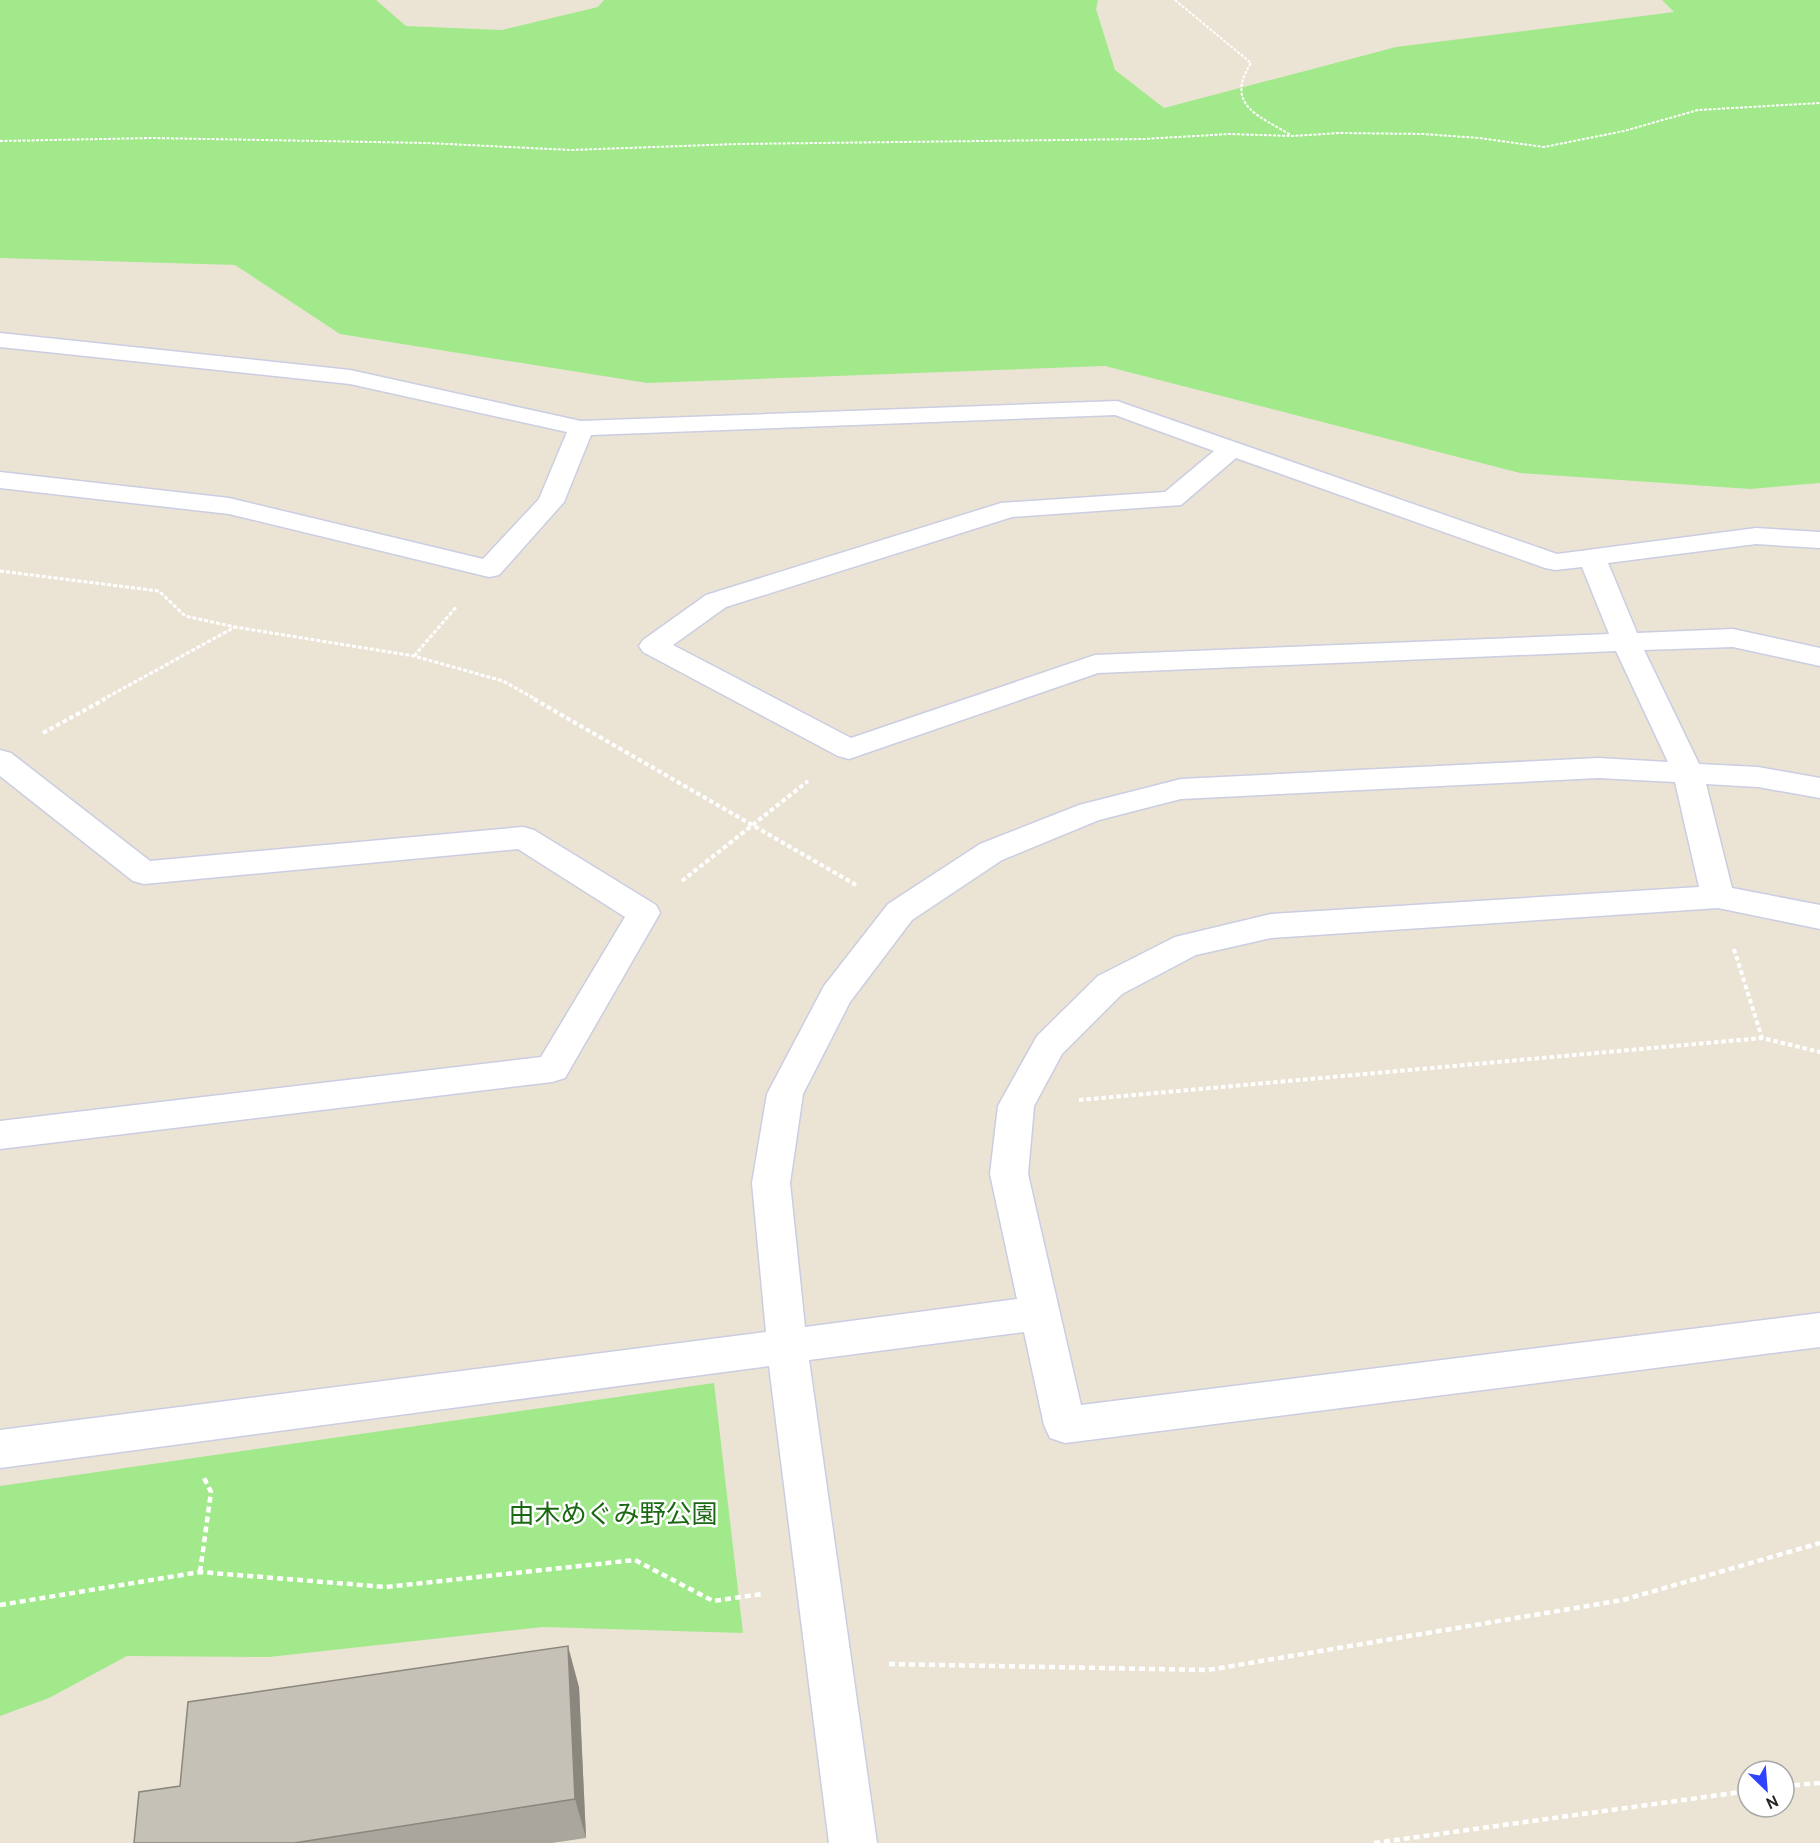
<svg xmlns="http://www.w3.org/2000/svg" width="1820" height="1843" viewBox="0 0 1820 1843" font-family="Cabin,'Noto Sans JP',sans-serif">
<rect width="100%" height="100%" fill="#ebe4d5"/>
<g fill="#a2e98b">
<polygon points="0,0 376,0 406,26 502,30 598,7 604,0 1098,0 1096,9 1115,70 1164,108 1396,47 1674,12 1662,0 1820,0 1820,483 1750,489 1520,473 1105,366 647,383 340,334 235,265 0,258"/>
<polygon points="714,1383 743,1633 543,1627 269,1657 127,1656 49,1698 0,1716 0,1486"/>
</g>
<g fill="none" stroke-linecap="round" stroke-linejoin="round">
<g stroke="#cbcde2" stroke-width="3">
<g id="minor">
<path d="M0,333L350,370L581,421L1117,401L1557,554L1756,528L1820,532V548L1756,544L1608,563L1637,633L1733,629L1820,648V666L1733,647L1644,650L1699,764L1758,767L1820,778V798L1758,787L1706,784L1732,888L1820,905V929L1718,908L1271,938L1196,955L1122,994L1062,1054L1034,1106L1028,1174L1081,1405L1820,1313V1347L1065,1443L1050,1438L1044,1425L1024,1332L809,1360L877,1843H829L769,1366L0,1468V1430L766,1332L752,1183L767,1094L824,986L888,904L980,844L1079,805L1181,779L1598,758L1668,762L1616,651L1098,673L849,759L838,756L643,652L639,646L643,640L706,595L1001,503L1165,492L1214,451L1115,415L591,435L564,502L499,575L489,577L229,514L0,488V472L229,498L483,559L539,499L567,432L350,384L0,347ZM1236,458L1545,568L1555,570L1582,567L1609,634L1095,655L851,738L673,645L726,607L1012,517L1181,505ZM1598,778L1675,782L1699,887L1271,914L1175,937L1098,976L1037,1036L998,1106L990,1174L1017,1299L805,1327L790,1183L803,1094L850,1002L912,920L1002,860L1099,820L1181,799Z"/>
<polygon points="0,750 11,753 150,861 523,827 534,830 656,905 660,913 565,1078 552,1082 0,1149 0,1121 541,1057 625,917 518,849 144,884 133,881 0,776"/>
</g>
</g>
<g stroke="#fff" stroke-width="2" stroke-dasharray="3 1.5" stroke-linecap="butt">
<path d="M1175,0L1251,63C1224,105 1259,116 1291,135"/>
<polyline points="0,141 153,138 427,143 571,150 737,144 1144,139 1229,134 1292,136 1340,133 1423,134 1479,138 1544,147 1624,131 1698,110 1820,103"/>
</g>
<g stroke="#fff" stroke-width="3" stroke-dasharray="4 2" stroke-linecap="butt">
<polyline points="0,571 159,591 185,616 235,627 414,656 503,681 537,700"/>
<polyline points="414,656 457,606"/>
<polyline points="102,700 235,627"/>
</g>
<g stroke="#fff" stroke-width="4" stroke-dasharray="4.5 3" stroke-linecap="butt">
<polyline points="534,699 856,885"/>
<polyline points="43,733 105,699"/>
<polyline points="682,881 808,781"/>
<polyline points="1734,949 1762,1038"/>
<polyline points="1079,1100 1762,1038 1820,1052"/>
</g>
<g stroke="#fff" stroke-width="4.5" stroke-dasharray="6 4" stroke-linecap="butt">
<polyline points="200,1572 211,1492 203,1476"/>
<polyline points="0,1605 200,1572 386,1587 635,1560 713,1601 762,1594"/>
<polyline points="889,1664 1208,1670 1623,1600 1820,1543"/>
<polyline points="1784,1786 1820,1783"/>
<polyline points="1374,1843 1748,1791"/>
</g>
<use href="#minor" fill="#fff" fill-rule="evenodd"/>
</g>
<polygon fill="#aaa69d" points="579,1687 586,1838 552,1843 134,1843 180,1786"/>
<polygon fill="#8b877f" points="568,1646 579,1687 586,1838 575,1799"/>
<polygon fill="#c6c1b6" stroke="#8b877f" stroke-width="1.5" points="568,1646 575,1799 294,1843 134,1843 139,1792 180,1786 188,1702"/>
<g text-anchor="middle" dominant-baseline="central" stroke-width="5" stroke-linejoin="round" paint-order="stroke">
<g font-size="26" fill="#1b6812" stroke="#fff">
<text x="613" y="1514">由木めぐみ野公園</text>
</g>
</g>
<g transform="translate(1766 1789) rotate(155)"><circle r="28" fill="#ffffff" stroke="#a8a8a8" stroke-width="1.5"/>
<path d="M0-4.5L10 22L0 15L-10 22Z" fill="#2f42ff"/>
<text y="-9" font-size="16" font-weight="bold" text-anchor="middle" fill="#262626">N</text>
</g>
</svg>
